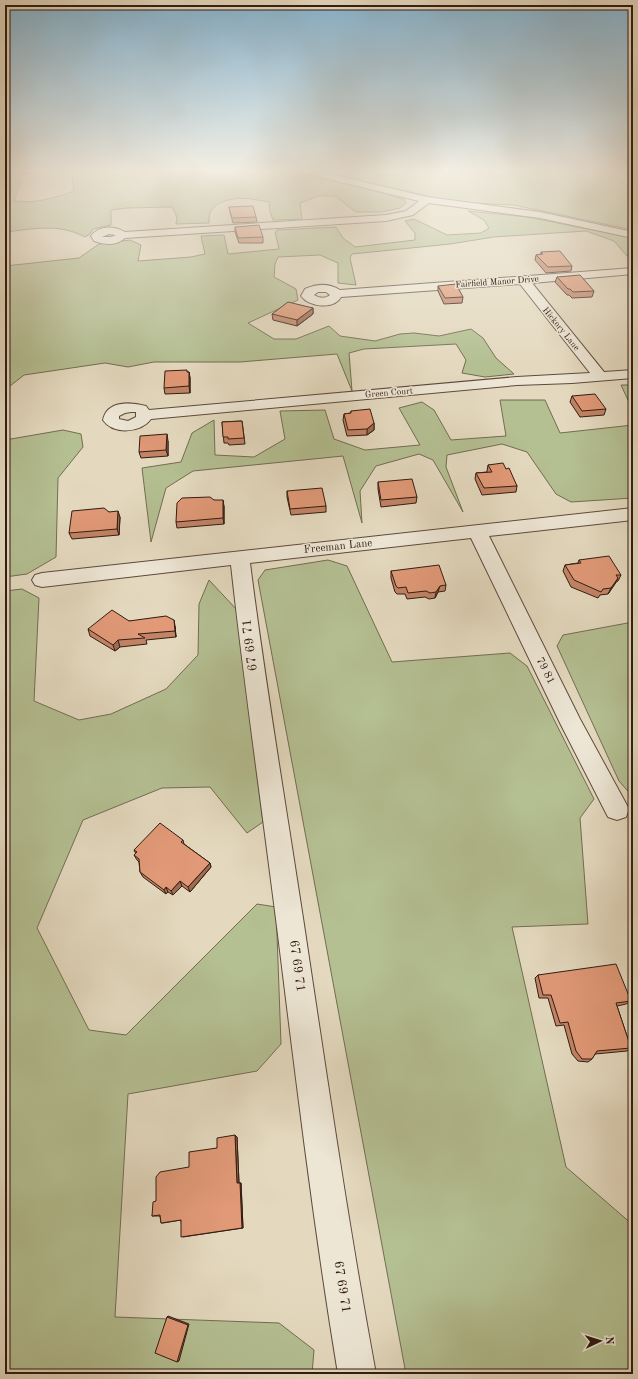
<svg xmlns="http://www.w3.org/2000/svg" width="638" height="1379" viewBox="0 0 638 1379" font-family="'Old Standard TT',serif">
<rect width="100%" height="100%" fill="#e4d9bf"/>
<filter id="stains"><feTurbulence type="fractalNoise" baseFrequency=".005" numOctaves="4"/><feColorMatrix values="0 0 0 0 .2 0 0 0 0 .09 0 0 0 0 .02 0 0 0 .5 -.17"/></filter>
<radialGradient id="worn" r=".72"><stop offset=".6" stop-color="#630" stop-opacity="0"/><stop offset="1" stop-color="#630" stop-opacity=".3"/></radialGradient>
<g fill="#b4bf92" stroke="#726d52">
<path d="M88,170H287L376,191L405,200L406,203L400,208L382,212H356L335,196H318L300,203L302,219L273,220L270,212L269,202C252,199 237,195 220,203C210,209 209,212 209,223L176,224L177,217L172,207L127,208L111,210V225L93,229L90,234L85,237C59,223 33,229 5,232V183L12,180L21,182L14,201C34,204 55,198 74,191L72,178Z"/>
<polygon points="313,170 607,170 633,190 633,230 514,205 473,203 441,199"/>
<polygon points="468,211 527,217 633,238 633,257 627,256 614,241 586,231 494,237 450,244 352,254 350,258 356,285 338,283 338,263 320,255 278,257 275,264 274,277 296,289 298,300 248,323 274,339 296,339 329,326 340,336 375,341 400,334 414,333 439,336 471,329 483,338 496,358 514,374 485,377 462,373 466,360 456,344 364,349 349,353 352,391 337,354 240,362 154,362 128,367 105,363 24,375 5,390 5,266 79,258 99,244 130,240 141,245 138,261 191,257 205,254 201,236 224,235 228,254 279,249 275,232 277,230 336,227 343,238 355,247 415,240 415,233 405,221 414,219 447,235 481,233 489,228 484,220"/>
<polygon points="621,385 633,385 633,411"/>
<polygon points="500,400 545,400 560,433 633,425 633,498 571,502 556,494 527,452 502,444 447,455 446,467 463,512 433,460 419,454 376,466 360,491 362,523 343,456 193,471 166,488 151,542 142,468 181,462 192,433 214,420 215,455 254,457 285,439 280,411 325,410 334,439 365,450 420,445 399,408 422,402 434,410 451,440 506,436"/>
<polygon points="63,430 81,434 83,447 58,478 56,557 27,574 5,577 5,440"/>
<polygon points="328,560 347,566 392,662 510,653 527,666 594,799 580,818 588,924 512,927 566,1167 633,1225 633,1374 406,1374 258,580 265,570"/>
<polygon points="209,580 238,611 263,822 247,833 210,787 162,788 83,820 37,928 89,1030 126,1035 257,904 276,907 281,1044 257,1071 128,1094 115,1317 279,1323 314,1350 312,1374 5,1374 5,591 22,589 39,598 34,701 79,720 111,714 166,689 198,655 199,604"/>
<polygon points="633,622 633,797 619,781 557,646 563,635"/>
</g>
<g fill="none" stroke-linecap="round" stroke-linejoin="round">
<g stroke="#5e4a3d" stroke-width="2">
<g id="minor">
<polygon points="5,170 40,170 35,173 5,174"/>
<path d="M298,170H313L427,197L540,212L633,232V238L540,218L429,203L413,215L386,221L125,238C116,246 105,245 94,241L91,236C98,226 114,225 125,232L386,215L406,211L419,201L300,172ZM109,234L116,235L111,237H102Z"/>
<path d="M633,268V274L532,283L604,372L633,370V378L572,383L517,385L151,419C141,433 113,435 103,420C107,400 131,402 146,406L149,410L517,377L590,373L520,284L341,297C334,310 309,307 301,296L305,289C316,284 329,283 340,290ZM318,292H326L330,295C325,299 319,298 314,295ZM131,412H136V417L128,421L119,419V416L125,413Z"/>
<path d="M633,508V520L489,536L580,719L629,809L626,817L617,820L608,817L561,725L471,538L250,563C265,682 285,800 303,918C326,1070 348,1223 376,1374H338C313,1223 295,1071 276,919C261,801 244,683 231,565L42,587L35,585L32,580L35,575L42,573Z"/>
</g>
</g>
<use href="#minor" fill="#ede6d5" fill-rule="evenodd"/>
</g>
<g fill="#c28466" stroke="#311b12">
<polygon points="229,207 256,217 257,222 233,223 230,212"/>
<polygon points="235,227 263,237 263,243 239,243 235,232"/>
<polygon points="541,252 572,266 571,271 546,273 535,260 536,255 541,254"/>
<polygon points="557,277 594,291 592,297 572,298 569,295 567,295 555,282"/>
<polygon points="438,286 463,297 462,303 444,304 438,291"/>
<polygon points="313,308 313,314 297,326 273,320 272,314"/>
<polygon points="187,372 189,372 190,378 190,393 165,394 164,388"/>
<polygon points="572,396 606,409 604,415 580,417 570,402"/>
<polygon points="351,411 374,423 374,430 367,435 347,436 343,420 344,414 351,413"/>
<polygon points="242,421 245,444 229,445 228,443 224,443 222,422"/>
<polygon points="168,441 168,456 141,458 139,452"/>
<polygon points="488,465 506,469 517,486 516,492 482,495 475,479 476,473 487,472 487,471"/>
<polygon points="378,482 417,497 416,503 381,507 378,489"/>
<polygon points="287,491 326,506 326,512 291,515 287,497"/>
<polygon points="214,500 224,506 224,524 177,528 176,522"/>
<polygon points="109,512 120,517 119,535 72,539 69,533"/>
<polygon points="579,560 621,575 618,581 616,582 608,594 600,595 598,598 571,587 563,571 565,565 578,563"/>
<polygon points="391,571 446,585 445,591 438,592 435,598 429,599 425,597 407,599 405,594 397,594 395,592 391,578"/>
<polygon points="129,621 175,626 176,637 146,640 147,644 120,647 115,651 90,636 88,629"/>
<polygon points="183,840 184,844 210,863 211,867 190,892 182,886 173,895 168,892 166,894 143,877 140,872 139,862 137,860 134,855 136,854 134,850"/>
<polygon points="538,975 631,1001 626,1004 617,1006 631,1048 627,1051 595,1054 592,1059 588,1062 578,1061 572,1054 564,1025 556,1026 548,998 539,998 535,978"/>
<polygon points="237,1137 239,1183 241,1183 243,1228 183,1237 181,1220 163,1223 161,1223 160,1216 152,1216 156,1201 189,1167 217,1148"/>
</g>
<g fill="#9e6b53" stroke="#311b12">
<polygon points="313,308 313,314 297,326 297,320"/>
<polygon points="189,372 190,378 190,393 189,386"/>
<polygon points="374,423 374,430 367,435 367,429"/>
<polygon points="167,434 168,441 168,456 166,450"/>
<polygon points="223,500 224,506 224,524 223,518"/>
<polygon points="118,511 120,517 119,535 117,529"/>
<polygon points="618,578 615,584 608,594 611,588"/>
<polygon points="440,586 438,592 435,598 436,592"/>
<polygon points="174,620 175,626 176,637 175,631"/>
<polygon points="118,640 120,647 115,651 113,645"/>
<polygon points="210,863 211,867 190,892 188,887"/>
<polygon points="180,881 182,886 173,895 171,891"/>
<polygon points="166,887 168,892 166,894 164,890"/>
<polygon points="235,1135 237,1137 239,1184 237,1183"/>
<polygon points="240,1183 241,1183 243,1228 242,1228"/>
<polygon points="168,1316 189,1324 179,1361 177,1362 167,1317"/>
</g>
<g fill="#e19977" stroke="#311b12">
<polygon points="253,206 256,217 232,218 229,207"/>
<polygon points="259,225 263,237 238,238 235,227"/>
<polygon points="560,251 572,266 548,267 536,255 543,254 541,252"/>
<polygon points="580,275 594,291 573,292 570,289 568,289 557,277"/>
<polygon points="456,284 463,297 445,298 438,286"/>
<polygon points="288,302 313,308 297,320 272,314"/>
<polygon points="187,370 187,372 189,372 189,386 164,388 165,371"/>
<polygon points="595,394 606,409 582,411 572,396"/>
<polygon points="370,409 374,423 367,429 348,430 344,414 351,413 351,411"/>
<polygon points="242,421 244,438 228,439 228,437 223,437 222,422"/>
<polygon points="167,434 166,450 139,452 140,436"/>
<polygon points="503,463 506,469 509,468 517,486 484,488 476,473 492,472 488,465"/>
<polygon points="412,479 417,497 381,500 378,482"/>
<polygon points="322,488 326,506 290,509 287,491"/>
<polygon points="210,497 214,500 223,500 223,518 176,522 177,503 182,498"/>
<polygon points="104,508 109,512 118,511 117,529 69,533 72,511"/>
<polygon points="609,556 621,575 616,575 618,578 611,588 603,589 601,592 574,580 565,565 581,563 579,560"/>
<polygon points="439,565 446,585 440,586 436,592 430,593 426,591 408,593 406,587 398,588 396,586 391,571"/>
<polygon points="112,610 129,621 166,616 174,620 175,631 138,634 145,638 118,640 113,645 88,629"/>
<polygon points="160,823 183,840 181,842 210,863 188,887 180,881 171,891 166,887 164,890 140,872 139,859 134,855 137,852 134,850"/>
<polygon points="616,964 631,1001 616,1003 631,1048 597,1051 592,1059 582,1059 576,1051 568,1022 560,1023 551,995 543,995 538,975"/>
<polygon points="235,1135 237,1183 240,1183 242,1228 181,1237 181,1220 161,1223 160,1215 152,1216 153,1202 156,1201 156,1177 160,1172 189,1167 189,1152 217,1148 217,1138"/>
<polygon points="167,1317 188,1325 177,1362 155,1353"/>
</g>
<linearGradient id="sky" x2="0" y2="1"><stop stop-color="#87b6d3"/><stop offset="0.47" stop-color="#f3eee2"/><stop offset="1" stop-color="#f3eee2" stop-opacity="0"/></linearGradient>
<rect width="638" height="363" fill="url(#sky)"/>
<g text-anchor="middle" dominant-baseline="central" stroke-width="3" stroke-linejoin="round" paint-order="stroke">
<g font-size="9" fill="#311b12" stroke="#ede6d5">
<text transform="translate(497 282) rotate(-4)">Fairfield Manor Drive</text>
<text transform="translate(561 329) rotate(51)">Hickory Lane</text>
<text transform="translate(389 393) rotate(-5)">Green Court</text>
</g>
<g font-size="11" fill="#311b12" stroke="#ede6d5">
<text transform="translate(338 547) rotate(-6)">Freeman Lane</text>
<text transform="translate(545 671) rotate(63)">79 81</text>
</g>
<g font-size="13" fill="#311b12" stroke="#ede6d5">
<text transform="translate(250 645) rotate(-97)">67 69 71</text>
<text transform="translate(297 966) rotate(82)">67 69 71</text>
<text transform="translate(342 1287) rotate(81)">67 69 71</text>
</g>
</g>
<rect width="638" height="1379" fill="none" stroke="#e4d9bf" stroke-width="20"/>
<rect x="6" y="6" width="626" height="1367" fill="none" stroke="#311b12" stroke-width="2"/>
<rect x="10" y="10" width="618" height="1359" fill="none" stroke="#311b12"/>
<g transform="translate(600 1341) rotate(86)" stroke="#ede6d5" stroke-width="3" paint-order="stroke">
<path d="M0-3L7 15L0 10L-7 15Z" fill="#311b12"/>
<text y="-6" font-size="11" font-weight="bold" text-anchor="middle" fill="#311b12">N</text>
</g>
<rect width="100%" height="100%" filter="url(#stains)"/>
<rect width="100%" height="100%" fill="url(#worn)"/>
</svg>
